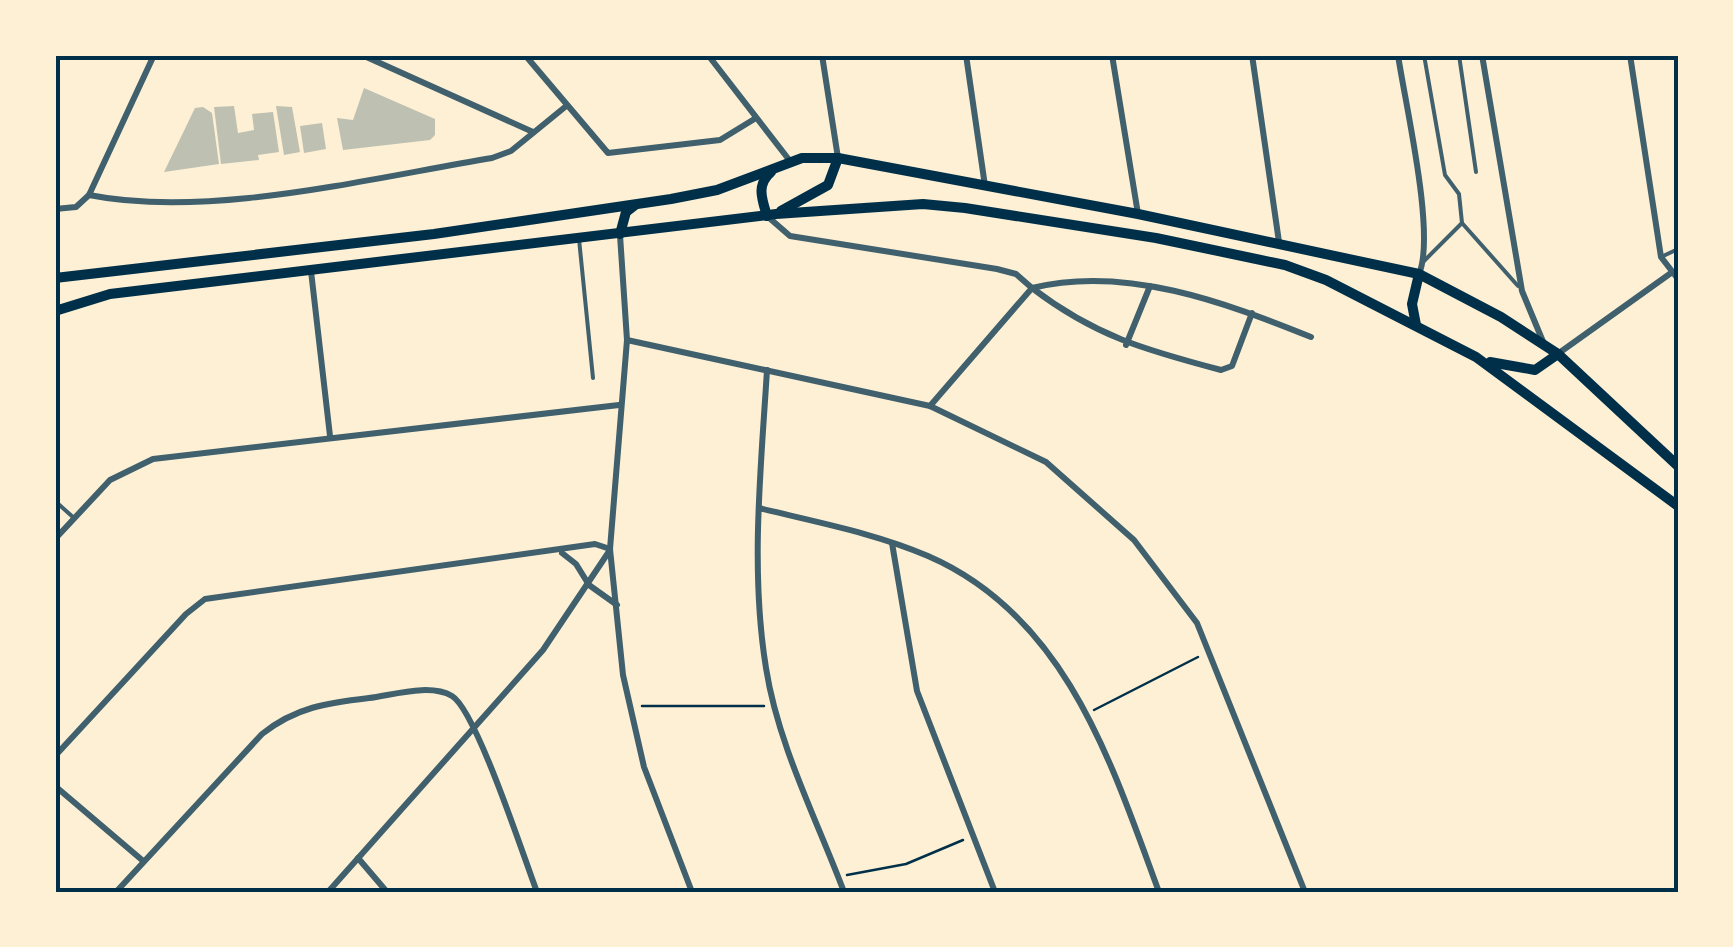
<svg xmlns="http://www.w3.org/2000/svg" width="1733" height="947" viewBox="0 0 1733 947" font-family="Poppins,sans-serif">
<rect width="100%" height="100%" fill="#fdf0d5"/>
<g fill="#bec0b2">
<polygon points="364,88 435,119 435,135 430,140 343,150 337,118 353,120"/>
<polygon points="234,106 238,133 254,130 252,114 273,112 279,152 258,155 259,160 221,164 214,107"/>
<polygon points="276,106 292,107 300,152 284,155"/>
<polygon points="203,107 212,113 219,164 164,172 195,108"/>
<polygon points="322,123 326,149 304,153 300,126"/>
</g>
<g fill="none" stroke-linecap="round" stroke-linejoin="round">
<g stroke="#003049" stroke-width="2.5">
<polyline points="642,706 764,706"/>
<polyline points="1094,710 1198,657"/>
<polyline points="847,875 906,864 963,840"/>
</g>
<g stroke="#3f606c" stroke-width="4">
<polyline points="1424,55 1445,175 1459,194 1462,223 1518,286"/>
<polyline points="1459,55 1476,172"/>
<polyline points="579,239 593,378"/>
<polyline points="1661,257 1678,249"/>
<polyline points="1424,261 1462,223"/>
<polyline points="55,501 74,518"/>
</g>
<g stroke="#3f606c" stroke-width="6">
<polyline points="362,55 533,132"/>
<polyline points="525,55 608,153 720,140 756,118"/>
<polyline points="708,55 790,161"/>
<polyline points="822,55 838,158"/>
<polyline points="966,55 985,186"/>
<polyline points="1112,55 1138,214"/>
<polyline points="1252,55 1279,242"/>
<path d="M1398,55C1405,103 1436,234 1419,274"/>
<polyline points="1482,55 1522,291 1544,344"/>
<polyline points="1630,55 1661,257 1678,279"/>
<path d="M89,195C209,219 370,178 492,158L511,151L565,107"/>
<polyline points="55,209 76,207 89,195 154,55"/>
<polyline points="767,216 790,236 997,269 1016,274 1032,288 930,406"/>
<polyline points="620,235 627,340 610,549 623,675 644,767 692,892"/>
<polyline points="311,271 330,436"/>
<path d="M1252,313L1232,366L1221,370C1145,350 1095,336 1032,288C1125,265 1224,302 1311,337"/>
<polyline points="627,340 930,406 1046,462 1134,540 1197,623 1305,892"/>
<polyline points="1126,345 1150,286"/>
<polyline points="1559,353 1671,273"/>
<path d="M767,370C761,468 750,570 766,668C778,745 817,820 844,892"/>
<path d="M759,508C815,522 875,533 928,556C1066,616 1111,762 1159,892"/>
<polyline points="55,539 110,480 153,459 619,405"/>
<polyline points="892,543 917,691 995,892"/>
<polyline points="562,553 576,564 589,585 617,605"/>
<polyline points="55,756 186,614 205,599 595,544 610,549"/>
<polyline points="55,786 142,860"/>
<polyline points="358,858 387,892"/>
<path d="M116,892L262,734C296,707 327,703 369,698C393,695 430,683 452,696C476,710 524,858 537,892"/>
<polyline points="328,892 543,650 610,550"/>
</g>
<g stroke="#003049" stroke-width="10">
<polyline points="781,211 828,185 838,158"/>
<path d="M767,216C762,199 756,185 771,172"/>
<polyline points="620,234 626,212 635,205"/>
<polyline points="55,278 434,234 671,199 717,190 802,158 838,158 1138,214 1419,274 1501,317 1558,354 1678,466"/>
<polyline points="55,311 110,294 776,214 923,204 965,208 1156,238 1285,265 1326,280 1476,357 1678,506"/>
<polyline points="1416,325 1412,304 1419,274"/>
<polyline points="1490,362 1535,370 1558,354"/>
</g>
</g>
<rect width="1733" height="947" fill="none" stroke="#fdf0d5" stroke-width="115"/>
<rect x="58" y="58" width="1618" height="832" fill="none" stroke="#003049" stroke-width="4"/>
</svg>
